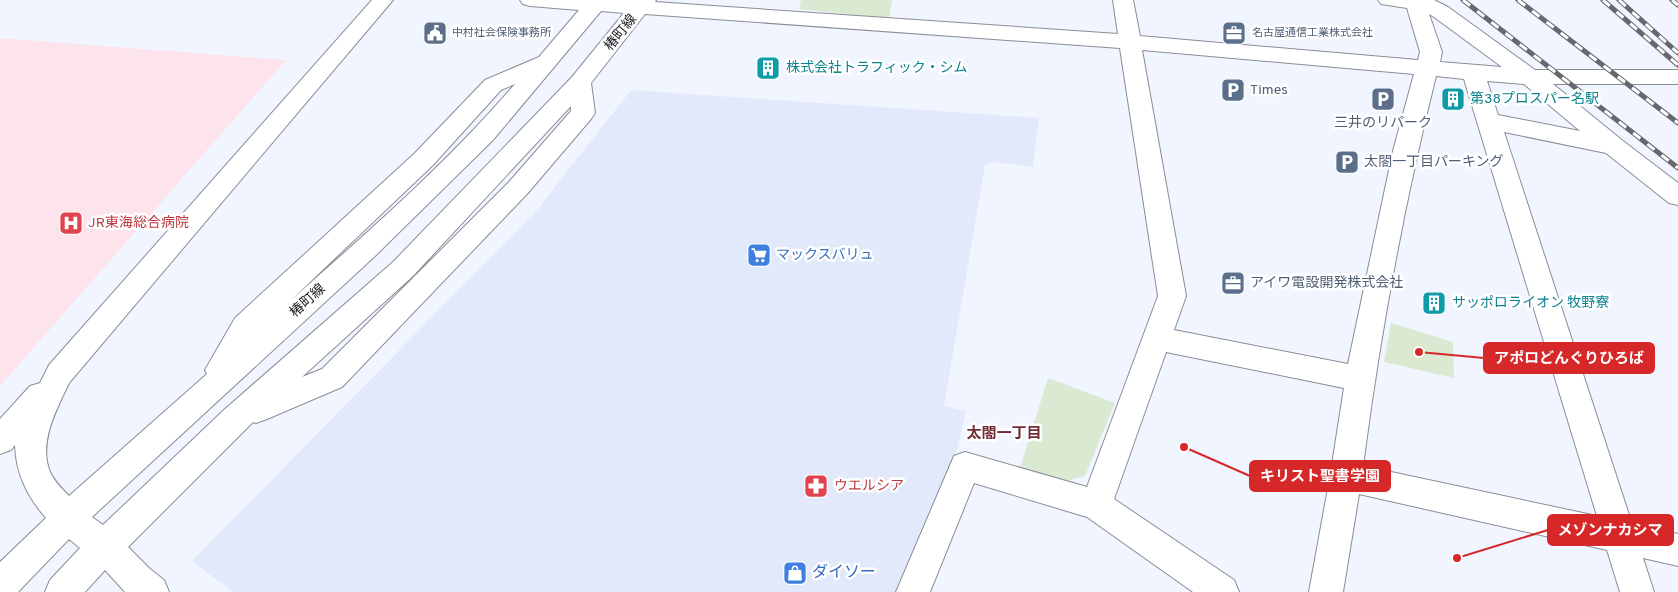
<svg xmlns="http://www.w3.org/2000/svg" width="1678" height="592" viewBox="0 0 1678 592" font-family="Overpass,'Noto Sans JP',sans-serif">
<rect width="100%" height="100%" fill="#f0f5ff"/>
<polygon fill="#e2e9fa" points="631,90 1039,118 1033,167 994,162 985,165 944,406 966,411 957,449 898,592 233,592 192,561 537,210"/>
<polygon fill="#fce3ec" points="0,38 286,60 0,386"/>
<g fill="#dae9d2">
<polygon points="801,0 892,0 889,19 799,9"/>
<polygon points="1391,323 1453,342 1454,378 1384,362"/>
<polygon points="1048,378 1115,403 1085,476 1067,481 1020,468"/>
</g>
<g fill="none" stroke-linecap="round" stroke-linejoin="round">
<g stroke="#898d96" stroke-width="2">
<path id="minor" d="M372,0H393L69,383C57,409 38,442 50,472C54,481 62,489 69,496L207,374L205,370L235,318L415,153L485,80L539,57L579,10L530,6L523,4L520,0H656L655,2L1118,34L1113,0H1133L1140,36L1418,60L1420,52L1407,8L1381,4L1378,0H1434L1448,7L1535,70H1678V84H1553L1623,141L1678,183V205L1669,203L1606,153L1504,132L1632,524L1678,534V566L1643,558L1654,592H1620L1607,550L1359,494L1343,592H1309L1330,477L1344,388L1166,352L1114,499L1234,580L1239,592H1193L1087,517L974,483L930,592H896L954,456L965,452L1087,487L1158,296L1120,48L645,14L591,83L595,113L591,119L527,194L342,387L267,419L256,423L253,422L128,547L150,569L164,580L169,592H125L105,570L85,592H45L50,580L80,548L69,539L18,592H0V562L46,518C27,496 16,474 15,445L11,450L0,454V419L30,386L40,383L49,365ZM601,11L624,13L572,77L393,262L225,409L103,525L92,517L374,257L493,140ZM1429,14L1434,17L1502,67L1440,62L1442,52ZM1142,50L1414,74L1393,151L1348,364L1174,330L1186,296ZM1436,76L1464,79L1597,516L1363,466C1380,335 1404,204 1436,76ZM1487,81L1524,84L1580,131L1498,115ZM515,84C447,163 368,232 290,301L433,165L501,90ZM571,106V111L509,182L322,369L302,377L413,276Z"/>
</g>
<use href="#minor" fill="#fff" fill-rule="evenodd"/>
<g stroke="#66686e" stroke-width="5">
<g id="rail">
<polyline points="1463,0 1678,168"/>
<polyline points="1518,0 1678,123"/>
<polyline points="1603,0 1678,65"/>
<polyline points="1619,0 1678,53"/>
<polyline points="1672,0 1678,5"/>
</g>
</g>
<use href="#rail" stroke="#fff" stroke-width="3" stroke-dasharray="9" stroke-linecap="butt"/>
</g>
<defs>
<g id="civic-square" transform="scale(1.25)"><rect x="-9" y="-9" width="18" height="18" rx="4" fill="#5c6f8a" stroke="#fff"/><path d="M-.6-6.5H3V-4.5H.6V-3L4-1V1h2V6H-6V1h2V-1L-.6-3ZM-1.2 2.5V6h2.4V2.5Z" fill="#fff"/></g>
<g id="office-square" transform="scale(1.25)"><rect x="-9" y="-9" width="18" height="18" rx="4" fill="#5c6f8a" stroke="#fff"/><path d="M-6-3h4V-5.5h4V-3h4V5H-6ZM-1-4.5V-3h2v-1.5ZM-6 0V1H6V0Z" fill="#fff"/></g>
<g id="building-square" transform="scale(1.25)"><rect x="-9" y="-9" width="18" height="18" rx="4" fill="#0f9aa8" stroke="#fff"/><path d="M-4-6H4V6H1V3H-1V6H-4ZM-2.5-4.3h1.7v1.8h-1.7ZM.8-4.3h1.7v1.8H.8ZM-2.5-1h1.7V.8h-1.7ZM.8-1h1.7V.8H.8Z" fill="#fff"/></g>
<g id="parking-square" transform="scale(1.25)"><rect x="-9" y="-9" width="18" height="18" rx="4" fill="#5c6f8a" stroke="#fff"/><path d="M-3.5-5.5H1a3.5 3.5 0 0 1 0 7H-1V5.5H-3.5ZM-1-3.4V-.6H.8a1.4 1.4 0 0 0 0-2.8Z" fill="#fff"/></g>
<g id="hospital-square" transform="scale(1.25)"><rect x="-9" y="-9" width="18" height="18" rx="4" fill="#e0444e" stroke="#fff"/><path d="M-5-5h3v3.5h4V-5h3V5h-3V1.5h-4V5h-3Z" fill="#fff"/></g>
<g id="supermarket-square" transform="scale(1.25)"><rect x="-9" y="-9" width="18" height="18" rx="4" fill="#3f7fe0" stroke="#fff"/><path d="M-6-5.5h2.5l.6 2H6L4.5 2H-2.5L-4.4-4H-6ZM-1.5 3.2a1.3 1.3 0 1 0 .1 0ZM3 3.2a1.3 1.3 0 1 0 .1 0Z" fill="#fff"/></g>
<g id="pharmacy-square" transform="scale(1.25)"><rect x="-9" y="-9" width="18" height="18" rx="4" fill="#e0444e" stroke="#fff"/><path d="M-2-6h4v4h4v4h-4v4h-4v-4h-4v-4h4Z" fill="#fff"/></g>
<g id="shop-square" transform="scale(1.25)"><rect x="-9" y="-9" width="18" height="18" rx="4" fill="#3f7fe0" stroke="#fff"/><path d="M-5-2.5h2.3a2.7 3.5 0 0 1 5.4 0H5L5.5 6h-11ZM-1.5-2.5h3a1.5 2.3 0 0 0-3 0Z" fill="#fff"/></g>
</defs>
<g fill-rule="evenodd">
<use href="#civic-square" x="435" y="33"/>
<use href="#office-square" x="1234" y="33"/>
<use href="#building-square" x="768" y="68"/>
<use href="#parking-square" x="1233" y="90"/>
<use href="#parking-square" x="1383" y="99"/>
<use href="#building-square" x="1453" y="99"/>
<use href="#parking-square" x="1347" y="162"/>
<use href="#hospital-square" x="71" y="223"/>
<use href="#supermarket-square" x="759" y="255"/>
<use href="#office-square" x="1233" y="283"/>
<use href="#building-square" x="1434" y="303"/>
<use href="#pharmacy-square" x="816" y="486"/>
<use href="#shop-square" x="795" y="573"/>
</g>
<g text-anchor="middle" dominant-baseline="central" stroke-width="5" stroke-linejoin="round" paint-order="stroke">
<g font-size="11" fill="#4e5e75" stroke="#fff" text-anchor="start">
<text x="452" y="33">中村社会保険事務所</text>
<text x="1252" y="33">名古屋通信工業株式会社</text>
</g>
<g font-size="14" fill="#1c1d21" stroke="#fff">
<text transform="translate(621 33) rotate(-51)">椿町線</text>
<text transform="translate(308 301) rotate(-42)">椿町線</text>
</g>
<g font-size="14" fill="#0d838f" stroke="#fff" text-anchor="start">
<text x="786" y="68">株式会社トラフィック・シム</text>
<text x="1470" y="99">第38プロスパー名駅</text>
<text x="1452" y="303">サッポロライオン 牧野寮</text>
</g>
<g font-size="14" fill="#4e5e75" stroke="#fff" text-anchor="start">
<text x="1250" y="90">Times</text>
<text x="1383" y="123" text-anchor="middle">三井のリパーク</text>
<text x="1364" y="162">太閤一丁目パーキング</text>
<text x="1250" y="283">アイワ電設開発株式会社</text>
</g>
<g font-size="14" fill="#be3a42" stroke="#fff" text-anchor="start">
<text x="88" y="223">JR東海総合病院</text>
<text x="834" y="486">ウエルシア</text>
</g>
<g font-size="14" fill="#366cbe" stroke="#fff" text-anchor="start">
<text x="776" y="255">マックスバリュ</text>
</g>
<g font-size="15" font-weight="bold" fill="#722c36" stroke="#fff">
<text x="1004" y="434">太閤一丁目</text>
</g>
<g font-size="16" fill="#366cbe" stroke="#fff" text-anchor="start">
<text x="812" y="573">ダイソー</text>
</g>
</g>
<path fill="none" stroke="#d62828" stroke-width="2" d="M1419 352L1484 358M1184 447L1250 476M1457 558L1548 530"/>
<g fill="#d62828" stroke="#fff" stroke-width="2">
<circle cx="1419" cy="352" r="5"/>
<circle cx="1184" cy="447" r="5"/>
<circle cx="1457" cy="558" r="5"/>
</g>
<g fill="#d62828" stroke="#d62828" stroke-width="2">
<rect x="1484" y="343" width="170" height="30" rx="5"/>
<rect x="1250" y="461" width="140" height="30" rx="5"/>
<rect x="1548" y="515" width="125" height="30" rx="5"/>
</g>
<g font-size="15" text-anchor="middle" font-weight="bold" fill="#fff">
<text x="1569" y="363">アポロどんぐりひろば</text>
<text x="1320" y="481">キリスト聖書学園</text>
<text x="1610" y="535">メゾンナカシマ</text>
</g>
</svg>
